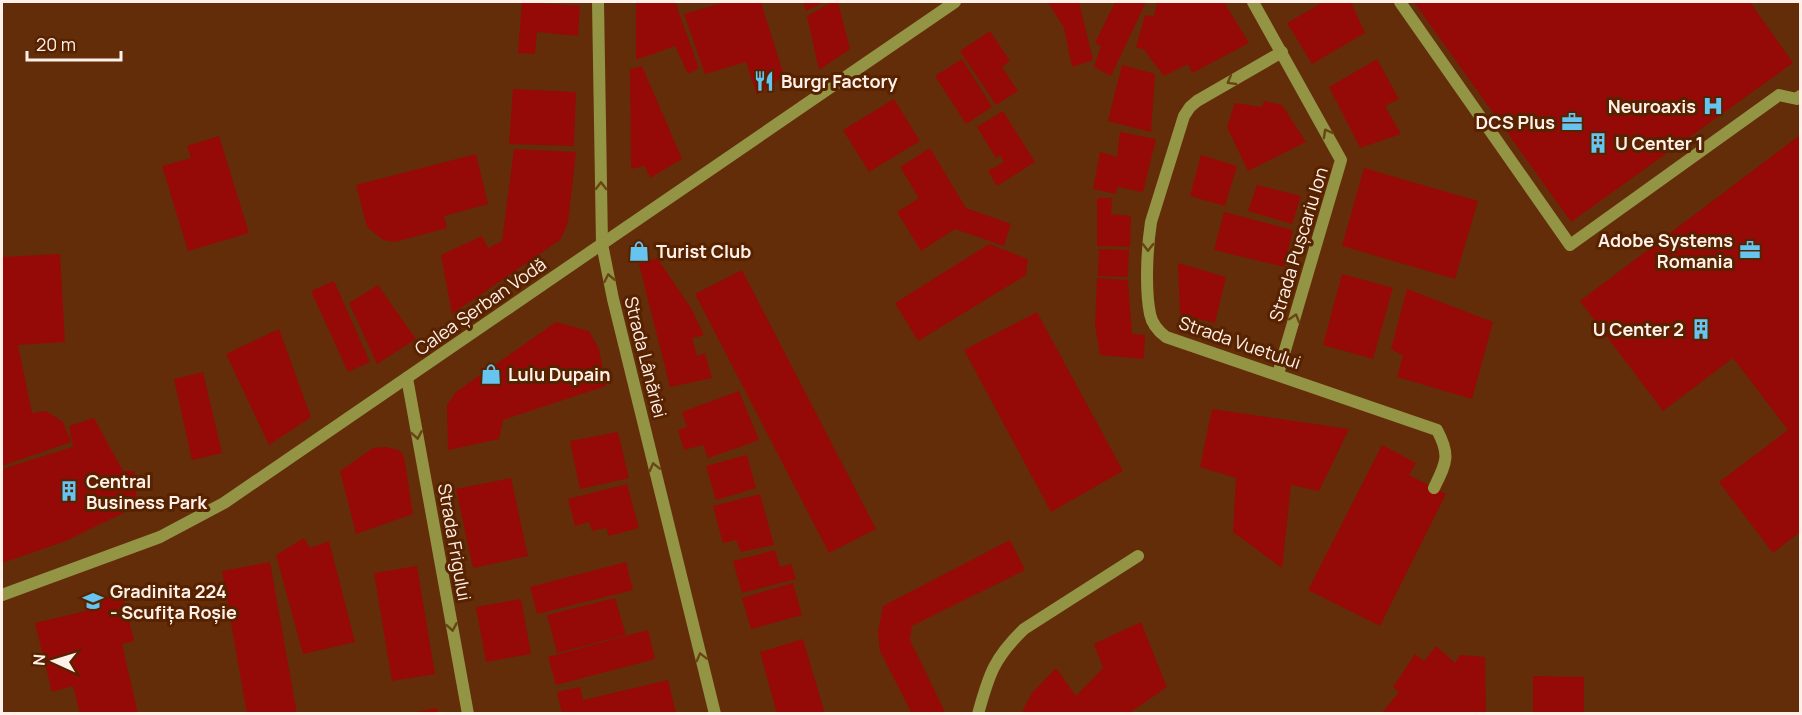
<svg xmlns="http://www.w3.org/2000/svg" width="1802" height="715" viewBox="0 0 1802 715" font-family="Manrope,sans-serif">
<rect width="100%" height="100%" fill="#632d09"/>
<g fill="#950a06">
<polygon points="522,2 580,6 578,36 537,32 535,54 518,53"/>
<polygon points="636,2 675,2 699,68 688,74 675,46 636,60"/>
<polygon points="725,2 761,2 784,76 757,95 746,62 705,74 684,14"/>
<polygon points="803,2 824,2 806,11"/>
<polygon points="832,2 838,2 850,49 819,70 807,16"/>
<polygon points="1048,2 1079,2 1093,60 1072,67 1064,28"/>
<polygon points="1115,2 1146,2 1111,76 1094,67 1101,46 1095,43"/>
<polygon points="1157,2 1224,2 1249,43 1192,73 1188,64 1164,76 1144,50 1136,47 1145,15 1154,16"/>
<polygon points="1323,2 1351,2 1365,33 1312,64 1287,23"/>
<polygon points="1414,2 1750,2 1793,63 1571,222"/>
<polygon points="990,31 1010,61 1002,67 1018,91 996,105 960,51"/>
<polygon points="962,59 992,107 966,124 935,76"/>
<polygon points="1377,59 1399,99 1385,106 1401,134 1360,148 1329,87"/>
<polygon points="1122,65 1155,74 1151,132 1108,121"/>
<polygon points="642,66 682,159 650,178 645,166 631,169 630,69"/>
<polygon points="513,89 576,92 574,146 509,144"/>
<polygon points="894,99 920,141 869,172 843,130"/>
<polygon points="1264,101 1282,105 1306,142 1248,171 1227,127 1235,103 1262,107"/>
<polygon points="1003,111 1035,162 997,186 988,171 1004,162 1000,155 996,158 977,127"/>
<polygon points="1120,132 1156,139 1143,192 1117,187 1116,194 1093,189 1100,152 1117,157"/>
<polygon points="1800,135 1800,532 1773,553 1719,482 1788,430 1733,358 1663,411 1580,301"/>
<polygon points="219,136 249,233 188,251 162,166 191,158 187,146"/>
<polygon points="930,148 966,208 1011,224 1004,246 955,229 921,251 897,212 919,198 900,167"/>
<polygon points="514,149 576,152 568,223 560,240 452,314 441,255 482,236 488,248 502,241"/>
<polygon points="476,154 488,204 444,216 447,228 395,242 383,240 367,227 356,185"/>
<polygon points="1201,155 1237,166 1225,206 1190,196"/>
<polygon points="1364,168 1478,201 1455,279 1342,246"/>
<polygon points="1257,185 1301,196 1292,224 1248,211"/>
<polygon points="1097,198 1112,198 1111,214 1131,216 1130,247 1097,246"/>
<polygon points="1224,212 1293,230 1284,267 1214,250"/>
<polygon points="989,244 1028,259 1026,275 918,341 895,303"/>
<polygon points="1099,249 1129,250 1128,277 1098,276"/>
<polygon points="60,254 65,342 18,345 32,413 46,411 63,422 71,442 2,466 2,257"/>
<polygon points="657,258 691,308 704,335 692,338 697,356 705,353 712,378 670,387 639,264"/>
<polygon points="1178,263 1226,277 1215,323 1180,314"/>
<polygon points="742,270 876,529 829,553 695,294"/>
<polygon points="1342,274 1393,288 1373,359 1323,345"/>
<polygon points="1097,278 1128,280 1132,334 1145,335 1144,359 1100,355 1095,325"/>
<polygon points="334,281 370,362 348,372 311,291"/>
<polygon points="378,285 416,339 377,364 349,303"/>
<polygon points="1407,289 1493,322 1472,399 1397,377 1403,356 1391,349"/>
<polygon points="1037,312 1123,471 1051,512 964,350"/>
<polygon points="556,322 589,331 599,349 606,386 503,420 499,439 448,450 447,405 456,392"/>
<polygon points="279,329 311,417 269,445 226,354"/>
<polygon points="203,372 222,453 192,460 174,379"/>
<polygon points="739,391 759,440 708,458 703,445 684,450 678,430 687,427 682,412"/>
<polygon points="1212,409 1349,429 1319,491 1291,485 1282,568 1233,532 1236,478 1200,467"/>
<polygon points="94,418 123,471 134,471 137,483 136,499 127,511 66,541 2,563 2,469 73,447 69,426"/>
<polygon points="618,432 629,478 580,489 570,441"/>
<polygon points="1382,445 1416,463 1409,475 1446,494 1380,626 1308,590"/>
<polygon points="385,447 399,450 404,456 413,514 356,534 340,471 373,448"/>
<polygon points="747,455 756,488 716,500 706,466"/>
<polygon points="511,478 528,556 473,568 456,489"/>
<polygon points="627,484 639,528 609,536 606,528 592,531 589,522 575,526 568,499"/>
<polygon points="760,494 774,545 741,552 736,540 723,543 713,506"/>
<polygon points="304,538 310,548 329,541 355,642 303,654 276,555"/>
<polygon points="1010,540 1025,570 912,626 910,640 946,714 912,714 880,651 878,632 883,606"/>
<polygon points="775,550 780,567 791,564 796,579 742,593 733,561"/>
<polygon points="270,562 297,714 247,714 222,571"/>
<polygon points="626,562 633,590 537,614 530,587"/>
<polygon points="417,566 435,674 392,681 374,573"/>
<polygon points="793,583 802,615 751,629 742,598"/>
<polygon points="122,592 134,641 122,644 138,714 80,714 73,686 52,692 35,623 86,611 84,601"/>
<polygon points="615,598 626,635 557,653 547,615"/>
<polygon points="521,599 531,654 486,662 476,607"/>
<polygon points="1141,622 1167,687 1128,714 1021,714 1032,693 1056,668 1076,696 1103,668 1094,644"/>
<polygon points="648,630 655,659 556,685 548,657"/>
<polygon points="803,639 825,714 777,714 760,652"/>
<polygon points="1436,646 1455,663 1460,655 1485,657 1486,714 1381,714 1399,692 1393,687 1415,654 1424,661"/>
<polygon points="1533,676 1584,677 1584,714 1533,714"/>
<polygon points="668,680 676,713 672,714 562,714 557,692 580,687 583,700"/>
<polygon points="437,708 439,714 415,714 415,712"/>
</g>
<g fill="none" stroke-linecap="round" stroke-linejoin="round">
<g stroke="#949445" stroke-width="12">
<polyline points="1400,2 1570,245 1779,95 1797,99 1800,96"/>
<path d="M978,714C989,674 994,658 1024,629L1138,556"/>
</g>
<g stroke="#949445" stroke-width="12">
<polyline points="1253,2 1341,160 1278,374"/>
<path d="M1282,52L1197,101L1190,107L1184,116L1151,222C1147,248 1145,289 1150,314C1152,324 1158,331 1166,337L1437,430C1451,456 1446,463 1434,488"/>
</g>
<g stroke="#949445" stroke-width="12">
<polyline points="598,2 602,244 613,299 715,714"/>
<polyline points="407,378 468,714"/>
<polyline points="2,595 160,537 224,503 955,2"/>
</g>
</g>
<defs><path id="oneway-chevron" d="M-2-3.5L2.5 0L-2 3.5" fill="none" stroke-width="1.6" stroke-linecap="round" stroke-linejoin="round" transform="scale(1.5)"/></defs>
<g stroke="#694415">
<use href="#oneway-chevron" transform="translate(1231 81) rotate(150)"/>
<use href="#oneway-chevron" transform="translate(1327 133) rotate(-119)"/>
<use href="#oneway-chevron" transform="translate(601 186) rotate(-90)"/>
<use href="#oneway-chevron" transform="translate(1148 247) rotate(91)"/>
<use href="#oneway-chevron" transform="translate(609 278) rotate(-101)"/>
<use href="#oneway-chevron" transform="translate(1295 318) rotate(-73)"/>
<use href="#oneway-chevron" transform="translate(417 435) rotate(80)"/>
<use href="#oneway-chevron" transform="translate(654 467) rotate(-104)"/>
<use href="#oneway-chevron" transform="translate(452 627) rotate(80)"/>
<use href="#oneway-chevron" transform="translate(701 657) rotate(-104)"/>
</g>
<defs>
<g id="restaurant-bare" transform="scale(1.62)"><path d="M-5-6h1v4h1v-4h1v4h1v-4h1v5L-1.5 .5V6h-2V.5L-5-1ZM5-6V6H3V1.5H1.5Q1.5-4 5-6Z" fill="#65c5ef" stroke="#572200" stroke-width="2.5" paint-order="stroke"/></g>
<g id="hospital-bare" transform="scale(1.62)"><path d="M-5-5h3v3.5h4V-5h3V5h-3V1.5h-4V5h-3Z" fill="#65c5ef" stroke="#572200" stroke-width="2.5" paint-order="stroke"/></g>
<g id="office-bare" transform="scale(1.62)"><path d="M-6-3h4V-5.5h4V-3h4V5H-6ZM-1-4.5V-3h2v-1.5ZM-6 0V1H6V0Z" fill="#65c5ef" stroke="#572200" stroke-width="2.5" paint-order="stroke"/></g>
<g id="building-bare" transform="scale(1.62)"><path d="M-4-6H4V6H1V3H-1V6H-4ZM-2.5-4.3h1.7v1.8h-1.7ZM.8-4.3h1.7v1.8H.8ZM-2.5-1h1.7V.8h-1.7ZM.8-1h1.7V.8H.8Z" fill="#65c5ef" stroke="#572200" stroke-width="2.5" paint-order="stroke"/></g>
<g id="shop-bare" transform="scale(1.62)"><path d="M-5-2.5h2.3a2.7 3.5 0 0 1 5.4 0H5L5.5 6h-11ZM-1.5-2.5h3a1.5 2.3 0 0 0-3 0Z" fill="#65c5ef" stroke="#572200" stroke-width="2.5" paint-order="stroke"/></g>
<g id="school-bare" transform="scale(1.62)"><path d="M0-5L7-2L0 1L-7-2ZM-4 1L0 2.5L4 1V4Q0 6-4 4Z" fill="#65c5ef" stroke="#572200" stroke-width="2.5" paint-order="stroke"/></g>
</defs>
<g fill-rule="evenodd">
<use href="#restaurant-bare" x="764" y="81"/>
<use href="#hospital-bare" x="1713" y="106"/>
<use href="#office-bare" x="1572" y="122"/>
<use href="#building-bare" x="1598" y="143"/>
<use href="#office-bare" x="1750" y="250"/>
<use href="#shop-bare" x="639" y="251"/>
<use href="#building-bare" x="1701" y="329"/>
<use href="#shop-bare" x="491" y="374"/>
<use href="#building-bare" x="69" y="491"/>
<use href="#school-bare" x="93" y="601"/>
</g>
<g text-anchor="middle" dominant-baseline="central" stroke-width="6" stroke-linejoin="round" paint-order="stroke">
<g font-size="18" font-weight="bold" fill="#fff1e9" stroke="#572200" text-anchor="start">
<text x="781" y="81">Burgr Factory</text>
<text x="1696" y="106" text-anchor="end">Neuroaxis</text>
<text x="1555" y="122" text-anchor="end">DCS Plus</text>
<text x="1615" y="143">U Center 1</text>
<text x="1733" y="240" text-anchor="end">Adobe Systems<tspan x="1733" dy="21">Romania</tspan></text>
<text x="656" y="251">Turist Club</text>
<text x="1684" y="329" text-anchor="end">U Center 2</text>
<text x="508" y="374">Lulu Dupain</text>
<text x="86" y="481">Central<tspan x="86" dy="21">Business Park</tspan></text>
<text x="110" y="591">Gradinita 224<tspan x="110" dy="21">- Scufița Roșie</tspan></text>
</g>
<g font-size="18" fill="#fff1e9" stroke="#572200">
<text transform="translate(1298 244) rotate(-73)">Strada Pușcariu Ion</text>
<text transform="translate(480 306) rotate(-35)">Calea Șerban Vodă</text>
<text transform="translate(1240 342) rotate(19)">Strada Vuetului</text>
<text transform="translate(646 357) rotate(76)">Strada Lânăriei</text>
<text transform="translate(455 542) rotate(80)">Strada Frigului</text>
</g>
</g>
<rect width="1802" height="715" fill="none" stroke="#fff1e9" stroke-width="6"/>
<g transform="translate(54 661) rotate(274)" stroke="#572200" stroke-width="4.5" paint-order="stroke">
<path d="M0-4.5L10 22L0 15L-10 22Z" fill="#fff1e9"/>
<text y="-9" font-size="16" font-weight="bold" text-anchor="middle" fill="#fff1e9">N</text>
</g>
<path d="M27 51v9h94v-9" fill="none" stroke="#fff1e9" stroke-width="3"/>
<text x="36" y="51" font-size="18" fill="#fff1e9" stroke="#572200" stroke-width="4.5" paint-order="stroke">20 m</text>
</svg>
